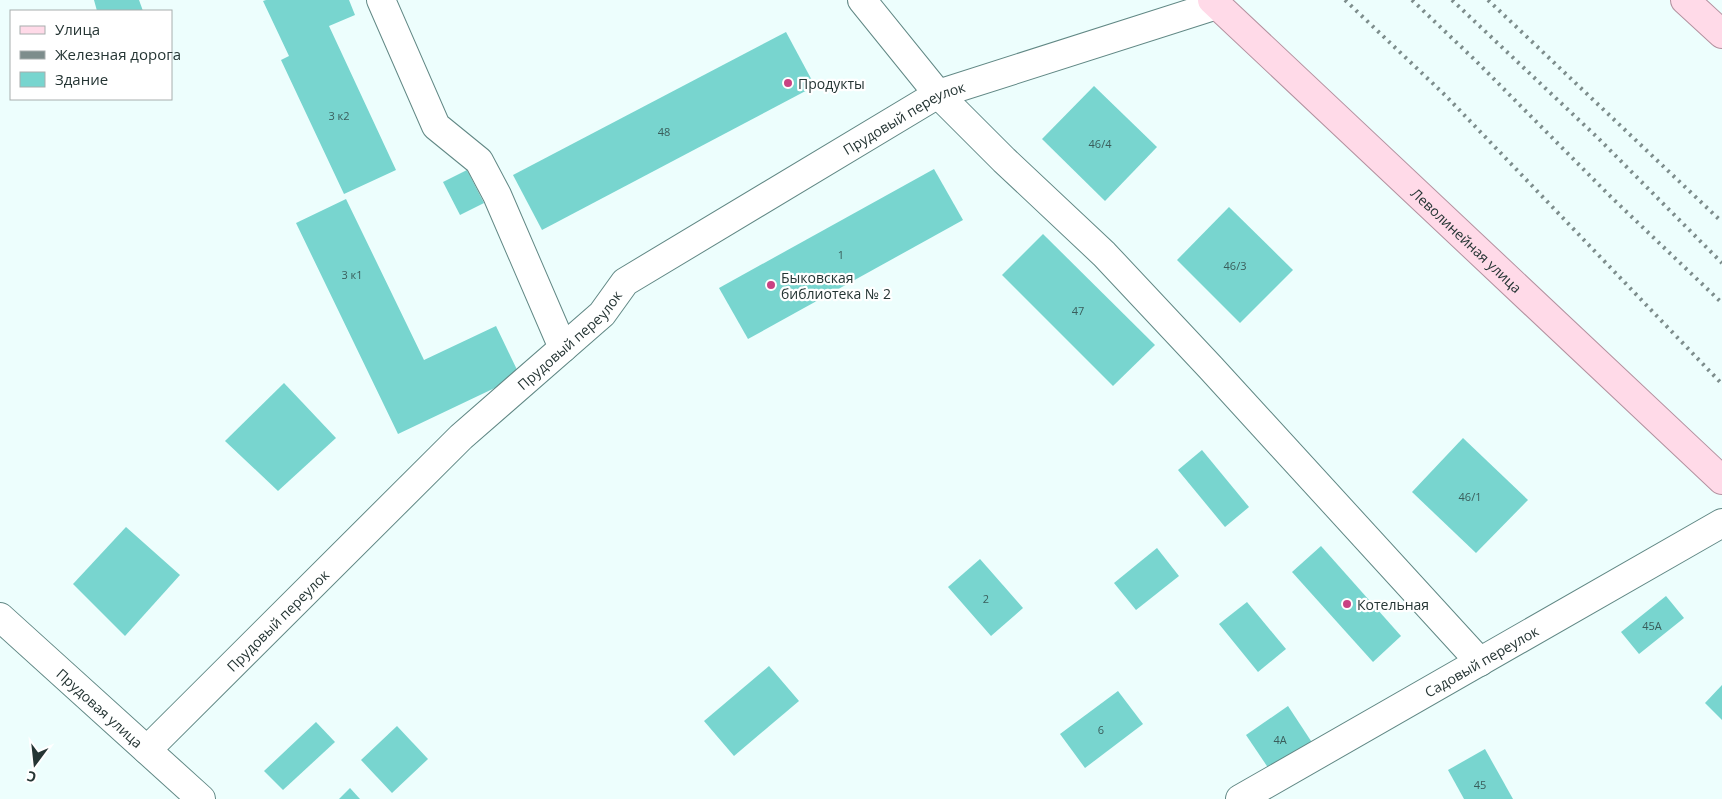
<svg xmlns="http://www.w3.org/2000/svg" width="1722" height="799" viewBox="0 0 1722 799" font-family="'Open Sans',sans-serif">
<rect width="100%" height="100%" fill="#edfefd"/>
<g fill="#78d5cf">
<polygon points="94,0 139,0 143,11 97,11"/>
<polygon points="266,0 349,0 355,15 329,26 396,170 344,194 281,60 289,56 263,1"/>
<polygon points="786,32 815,86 542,230 513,175"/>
<polygon points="1094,86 1157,147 1105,201 1042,139"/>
<polygon points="934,169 963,220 748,339 719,288"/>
<polygon points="467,170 484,203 460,215 443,182"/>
<polygon points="346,199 424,360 496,326 520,376 398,434 296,223"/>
<polygon points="1229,207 1293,270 1240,323 1177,260"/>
<polygon points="1043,234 1155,345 1113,386 1002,275"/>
<polygon points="284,383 336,438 278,491 225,441"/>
<polygon points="1463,438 1528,500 1476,553 1412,492"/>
<polygon points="1202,450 1249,507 1225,527 1178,470"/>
<polygon points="126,527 180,575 125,636 73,584"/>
<polygon points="1321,546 1401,636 1373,662 1292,572"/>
<polygon points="1157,548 1179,576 1136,610 1114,583"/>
<polygon points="980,559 1023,608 991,636 948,587"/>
<polygon points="1666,596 1684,618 1639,654 1621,632"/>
<polygon points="1247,602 1286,649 1258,672 1219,624"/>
<polygon points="769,666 799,701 734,756 704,721"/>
<polygon points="1722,685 1722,720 1705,703"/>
<polygon points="1118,691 1143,724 1085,768 1060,734"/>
<polygon points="1288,706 1313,744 1271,772 1246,735"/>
<polygon points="316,722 335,742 283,790 264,771"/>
<polygon points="397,726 428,759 392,793 361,760"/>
<polygon points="1485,749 1513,799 1464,799 1448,770"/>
<polygon points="350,788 360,799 339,799"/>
</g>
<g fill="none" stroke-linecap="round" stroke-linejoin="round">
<g stroke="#618885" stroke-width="30">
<g id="minor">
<polyline points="381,0 436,126 479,161 497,195 563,348"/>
<polyline points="862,0 938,94 1004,160 1104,254 1211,368 1480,662"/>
<path id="s1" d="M0,617L201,799"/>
<path id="s2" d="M147,750L461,437L602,314L625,282L938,94L1217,5"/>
<path id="s3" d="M1240,799L1722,523"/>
</g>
</g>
<g stroke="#b3919f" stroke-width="30">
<g id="major">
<path id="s4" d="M1212,0L1722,480"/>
<polyline points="1685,0 1722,34"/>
</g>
</g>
<use href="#minor" stroke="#fff" stroke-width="28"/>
<use href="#major" stroke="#ffdae8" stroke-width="28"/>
<g stroke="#7d8d8c" stroke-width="4" stroke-dasharray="2.5 5" stroke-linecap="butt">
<polyline points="1345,0 1446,96 1722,384"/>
<polyline points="1412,0 1476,61 1611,197 1722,303"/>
<polyline points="1452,0 1598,138 1722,263"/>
<polyline points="1488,0 1722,222"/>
</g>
</g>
<g fill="#c94283" stroke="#fff" stroke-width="2">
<circle cx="788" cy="83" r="5"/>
<circle cx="771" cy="285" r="5"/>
<circle cx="1347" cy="604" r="5"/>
</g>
<g text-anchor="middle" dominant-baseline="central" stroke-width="4.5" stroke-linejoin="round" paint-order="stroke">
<g font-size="11" fill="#3a5d5b">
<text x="339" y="115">3 к2</text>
<text x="664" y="131">48</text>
<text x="1100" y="143">46/4</text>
<text x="841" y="254">1</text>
<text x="1235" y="265">46/3</text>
<text x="352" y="274">3 к1</text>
<text x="1078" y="310">47</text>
<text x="1470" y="496">46/1</text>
<text x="986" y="598">2</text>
<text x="1652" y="625">45А</text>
<text x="1101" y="729">6</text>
<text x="1280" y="739">4А</text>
<text x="1480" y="784">45</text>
</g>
<g font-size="14" fill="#253534" stroke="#fff" text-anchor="start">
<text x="798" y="83">Продукты</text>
<text x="781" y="277">Быковская<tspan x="781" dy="16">библиотека № 2</tspan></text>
<text x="1357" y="604">Котельная</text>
</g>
<g font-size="14" fill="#253534" stroke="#fff">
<text stroke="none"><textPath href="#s2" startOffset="994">Прудовый переулок</textPath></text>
<text stroke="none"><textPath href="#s4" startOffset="350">Леволинейная улица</textPath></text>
<text stroke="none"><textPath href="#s2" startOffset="589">Прудовый переулок</textPath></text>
<text stroke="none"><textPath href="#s2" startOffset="184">Прудовый переулок</textPath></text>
<text stroke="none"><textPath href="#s3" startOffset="278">Садовый переулок</textPath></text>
<text stroke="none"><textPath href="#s1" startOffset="135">Прудовая улица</textPath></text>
</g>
</g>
<rect x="10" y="10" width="162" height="90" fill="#ffffff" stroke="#a8aeae"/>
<rect x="20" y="26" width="25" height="8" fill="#ffdae8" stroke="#a8aeae"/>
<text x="55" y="35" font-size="15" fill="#253534">Улица</text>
<rect x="20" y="51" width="25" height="8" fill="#7d8d8c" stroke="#a8aeae"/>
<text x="55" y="60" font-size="15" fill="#253534">Железная дорога</text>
<rect x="20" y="72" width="25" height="15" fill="#78d5cf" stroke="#a8aeae"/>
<text x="55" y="85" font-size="15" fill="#253534">Здание</text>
<g transform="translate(35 764) rotate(195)" stroke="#ffffff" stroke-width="4" paint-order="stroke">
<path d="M0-4L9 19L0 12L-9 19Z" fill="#253534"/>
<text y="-8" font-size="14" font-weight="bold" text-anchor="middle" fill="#253534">С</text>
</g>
</svg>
